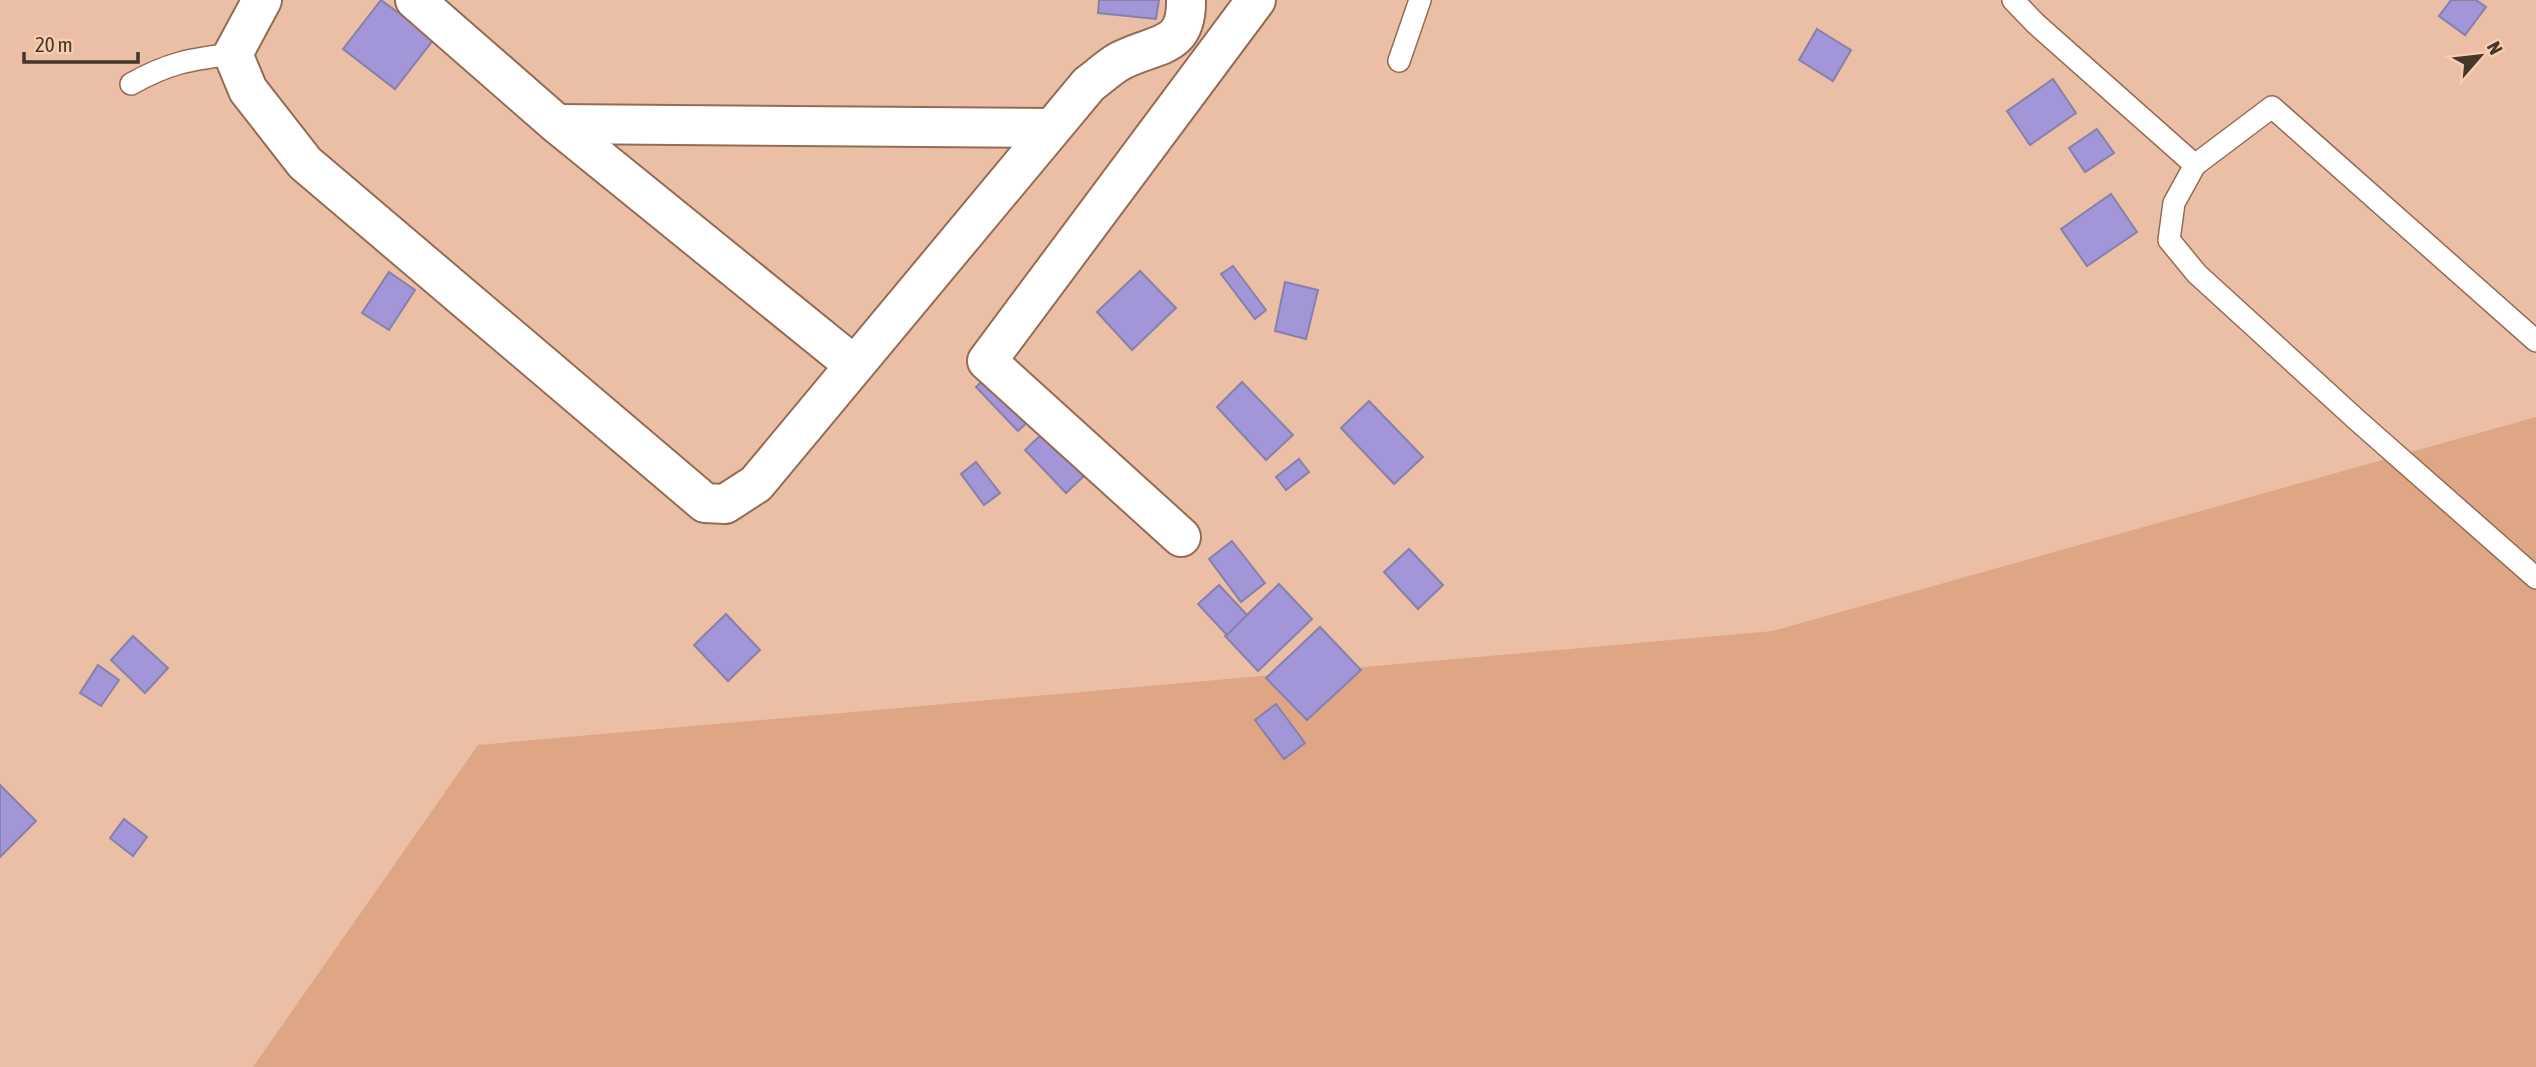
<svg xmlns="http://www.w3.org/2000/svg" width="2536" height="1067" viewBox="0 0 2536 1067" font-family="'Asap Condensed',sans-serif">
<rect width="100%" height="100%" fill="#ebbfa5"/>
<polygon fill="#dea684" points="2536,417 2536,1067 253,1067 478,745 1773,631"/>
<g fill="#a295d8" stroke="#8780a9" stroke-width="2">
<polygon points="381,0 434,39 395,89 343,49"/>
<polygon points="1099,0 1159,0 1156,19 1098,13"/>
<polygon points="2451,0 2476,0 2486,7 2465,35 2439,16"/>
<polygon points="1817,29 1851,50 1833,81 1799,60"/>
<polygon points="2053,79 2076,113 2030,145 2007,111"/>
<polygon points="2097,129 2114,153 2085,172 2069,148"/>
<polygon points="2111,194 2137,232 2087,266 2061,229"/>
<polygon points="1233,266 1266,310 1255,319 1221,274"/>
<polygon points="1140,271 1176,308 1132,350 1097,312"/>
<polygon points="389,272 415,290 389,330 362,313"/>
<polygon points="1285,282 1318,290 1306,339 1275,331"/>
<polygon points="993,371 1035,415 1018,431 976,387"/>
<polygon points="1242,382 1293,435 1266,460 1217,407"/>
<polygon points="1369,401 1423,457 1394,484 1341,428"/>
<polygon points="1045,431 1085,475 1066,493 1025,450"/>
<polygon points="1299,459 1309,472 1286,490 1276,477"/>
<polygon points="976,462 1000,493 984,505 961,474"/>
<polygon points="1232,541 1265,583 1241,602 1209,559"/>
<polygon points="1409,549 1443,585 1418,609 1384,572"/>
<polygon points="1279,584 1312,619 1258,671 1225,636"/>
<polygon points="1219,585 1247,615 1227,635 1198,604"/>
<polygon points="726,614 760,650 728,681 694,645"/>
<polygon points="1320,627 1361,670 1307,720 1266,678"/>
<polygon points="133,636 168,668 145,693 111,660"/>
<polygon points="98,665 119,680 101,706 80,693"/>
<polygon points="1276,704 1305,743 1284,759 1255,720"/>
<polygon points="0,785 36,821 0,857"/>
<polygon points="124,819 147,837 133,856 110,838"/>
</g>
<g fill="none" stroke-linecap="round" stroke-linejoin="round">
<g stroke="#936c53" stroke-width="24">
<g id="lane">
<polyline points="2013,0 2035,23 2195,165"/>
<polyline points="1399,61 1420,0"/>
<path d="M131,84C168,63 191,59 233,54"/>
<polyline points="2536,341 2272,107 2195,165 2174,203 2169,240 2197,274 2358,421 2536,578"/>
</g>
</g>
<g stroke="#936c53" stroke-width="42">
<g id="street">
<path d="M262,0L233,54L248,90L305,163L705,503L725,504L756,484L1089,84C1099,77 1109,67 1120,61C1156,42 1187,50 1186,0"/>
<polyline points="415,0 557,124 854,365"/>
<polyline points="557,124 1051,128"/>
<polyline points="1181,537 987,361 1256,0"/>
</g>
</g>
<use href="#lane" stroke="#fff" stroke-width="21"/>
<use href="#street" stroke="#fff" stroke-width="38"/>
</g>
<g transform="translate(2480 56) rotate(62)" stroke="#f9ccb1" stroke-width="5" paint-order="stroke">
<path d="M0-5L12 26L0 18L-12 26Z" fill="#46352a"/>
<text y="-10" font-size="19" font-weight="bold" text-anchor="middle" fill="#46352a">N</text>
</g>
<path d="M24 52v10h114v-10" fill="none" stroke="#46352a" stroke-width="3.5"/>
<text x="35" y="52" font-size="21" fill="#46352a" stroke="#f9ccb1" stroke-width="5" paint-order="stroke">20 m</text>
</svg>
